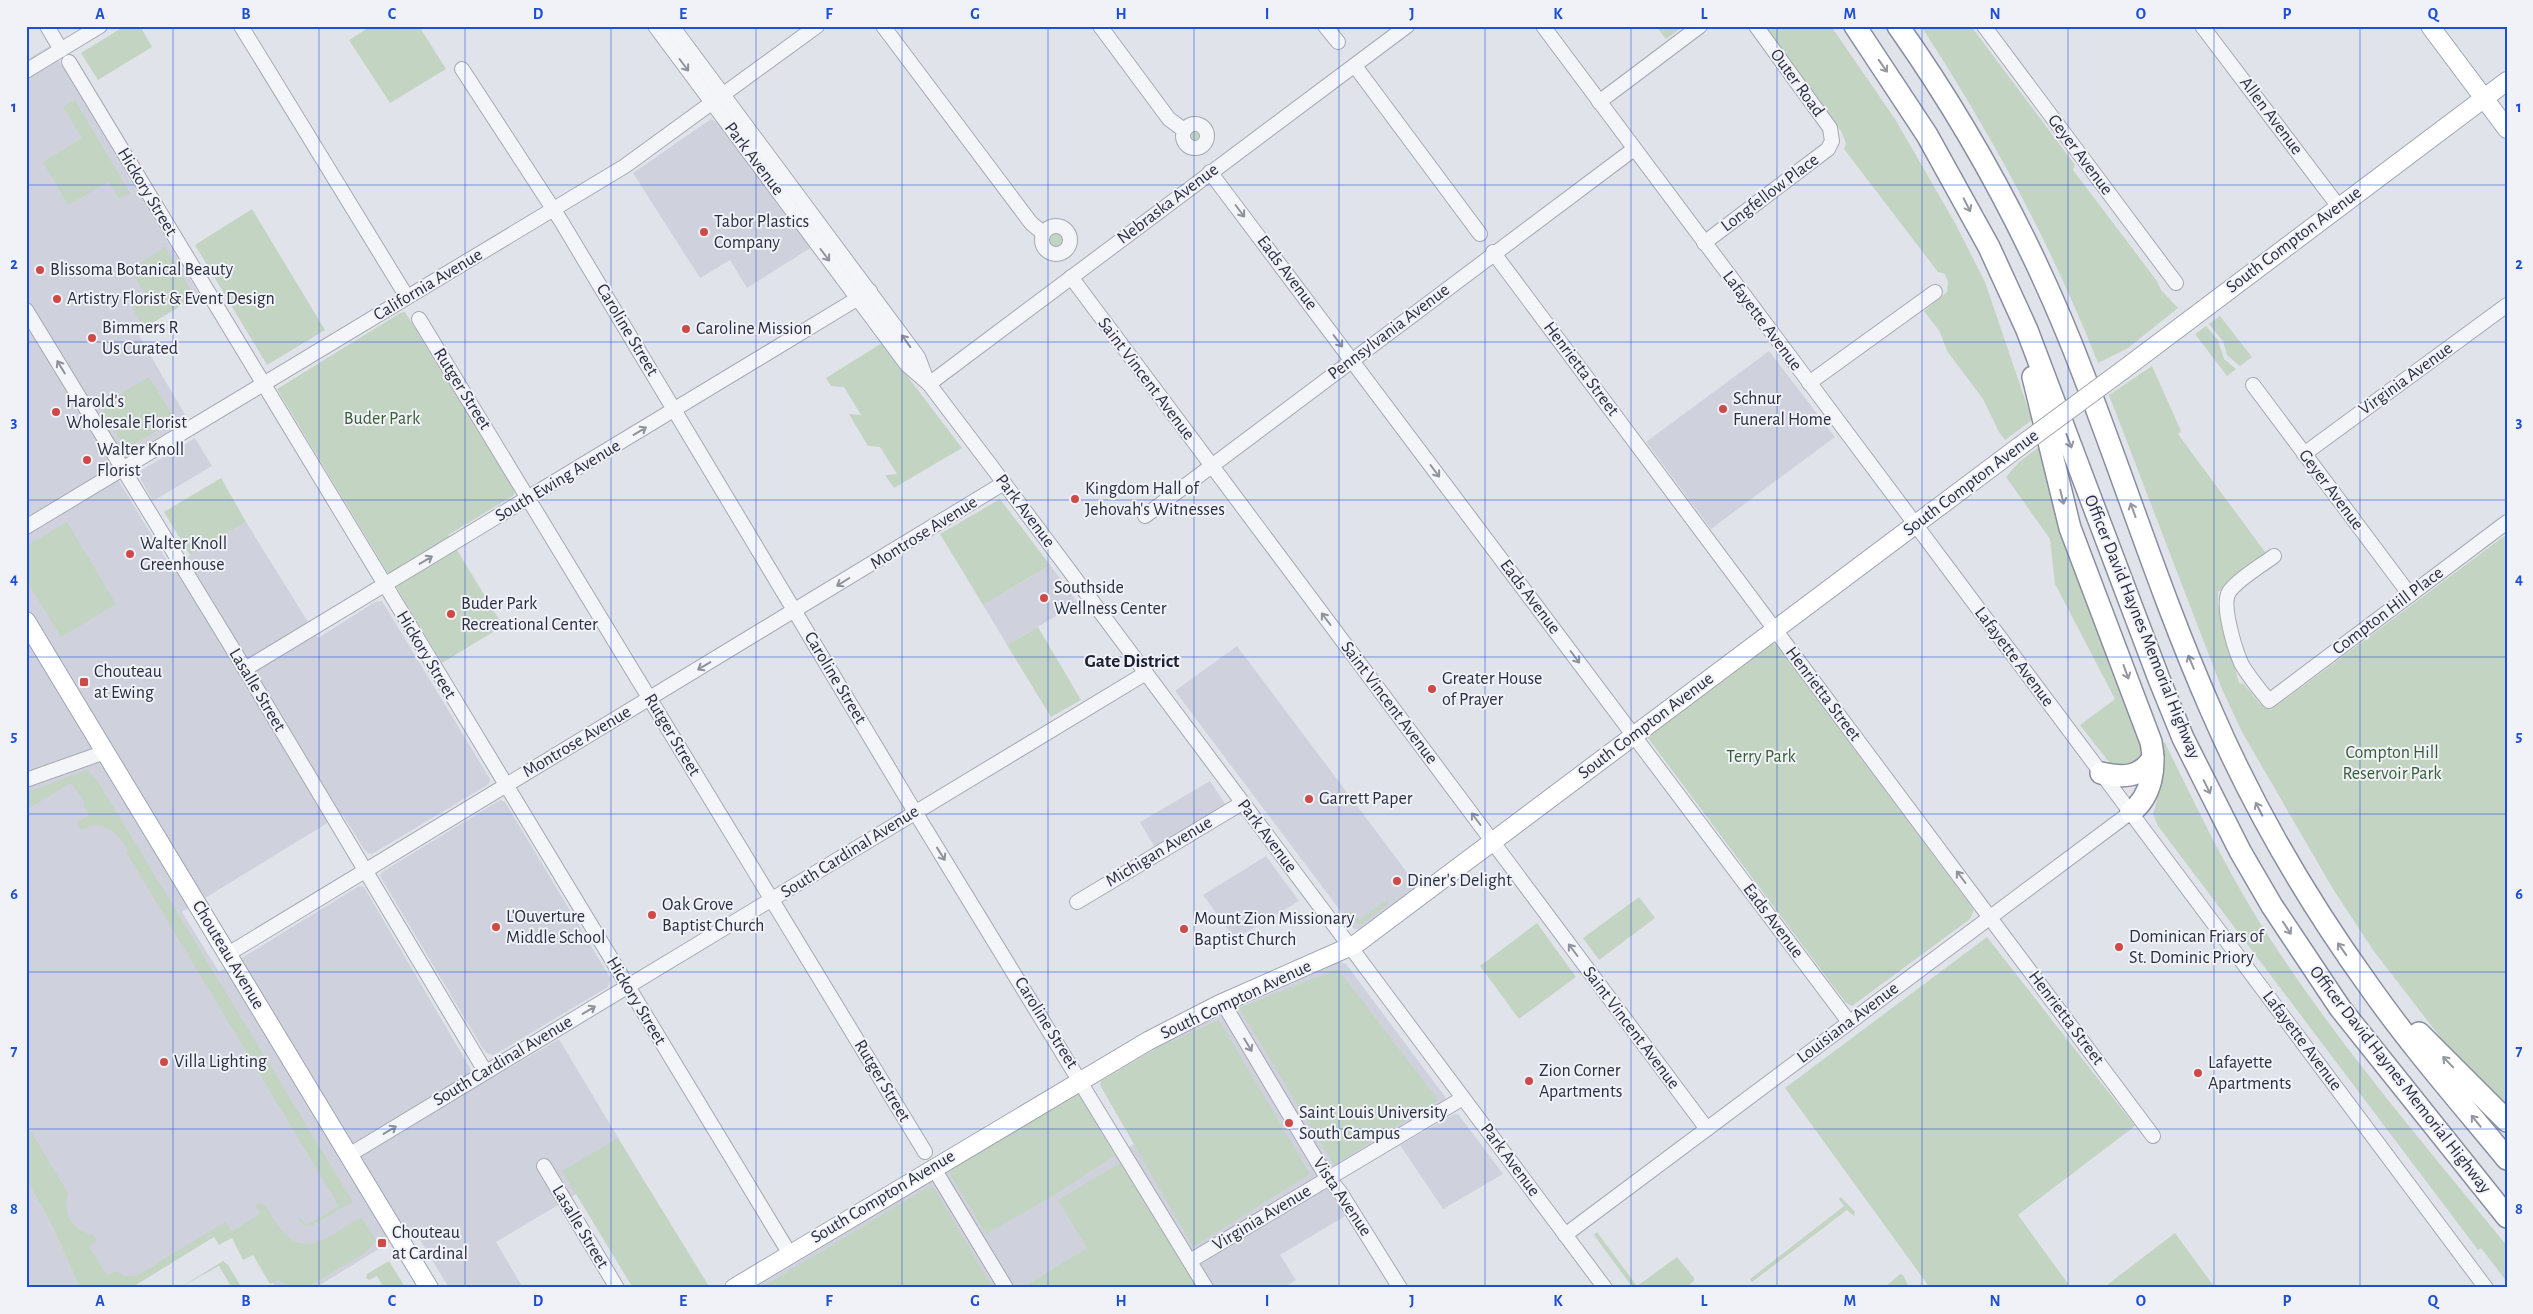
<svg xmlns="http://www.w3.org/2000/svg" width="2533" height="1314" viewBox="0 0 2533 1314" font-family="'Alegreya Sans',sans-serif">
<rect width="100%" height="100%" fill="#e1e3ea"/>
<g fill="#cfd2dc">
<polygon points="50,46 199,294 137,332 188,420 110,466 172,569 190,555 246,522 318,638 375,602 382,601 490,779 489,784 372,854 368,853 364,849 342,814 182,912 219,972 359,886 364,887 480,1085 559,1039 632,1161 496,1242 523,1288 449,1288 413,1228 315,1288 276,1288 253,1249 243,1255 225,1225 120,1288 92,1288 26,1134 26,60"/>
<polygon points="711,119 718,123 812,247 747,288 730,260 700,278 633,173"/>
<polygon points="1769,351 1835,437 1711,529 1646,442"/>
<polygon points="195,438 212,466 153,501 141,480 140,471"/>
<polygon points="1050,565 1078,603 1007,645 983,605"/>
<polygon points="1237,646 1418,887 1360,930 1354,929 1175,691"/>
<polygon points="1210,781 1226,805 1155,848 1140,822"/>
<polygon points="500,800 505,802 611,979 608,987 494,1055 488,1054 483,1049 380,876 382,872"/>
<polygon points="1266,856 1299,901 1235,939 1203,895"/>
<polygon points="1339,962 1346,964 1446,1098 1443,1102 1320,1175 1345,1216 1280,1255 1296,1280 1283,1288 755,1288 1076,1094 1081,1097 1115,1155 1193,1110 1155,1046"/>
<polygon points="1458,1114 1503,1174 1443,1209 1400,1145 1453,1115"/>
<polygon points="26,1179 54,1230 80,1288 26,1288"/>
</g>
<g fill="#c4d4c2">
<polygon points="125,26 140,26 152,47 98,80 81,53"/>
<polygon points="371,26 419,26 446,69 390,103 349,40"/>
<polygon points="1656,26 1684,26 1666,39"/>
<polygon points="1763,26 1831,26 1895,119 1955,223 1985,282 2032,420 2005,440 1999,432 1983,399 1947,351 1940,332 1924,311 1947,292 1948,282 1945,274 1938,272 1844,149 1846,143 1841,131"/>
<path d="M1921,26H1971L2075,165L2073,170L2157,281L2161,290L2178,308L2128,348L2098,363C2050,242 1992,135 1921,26Z"/>
<polygon points="75,100 130,193 119,199 109,182 68,205 43,162 82,138 63,107"/>
<circle cx="1196" cy="136" r="8"/>
<polygon points="252,209 325,330 267,365 195,245"/>
<circle cx="1056" cy="240" r="8"/>
<polygon points="165,247 195,297 144,328 132,308 148,298 130,269"/>
<polygon points="405,312 515,492 513,496 448,535 503,626 442,663 277,389 400,313"/>
<polygon points="2220,316 2252,357 2240,366 2227,355 2223,341 2209,324"/>
<polygon points="2206,326 2218,340 2224,359 2236,369 2227,376 2195,334"/>
<polygon points="882,343 962,448 894,488 885,475 897,474 880,447 868,446 849,414 861,415 844,387 831,386 826,378"/>
<polygon points="2152,366 2181,431 2178,434 2265,552 2264,556 2218,592 2218,604 2239,683 2244,684 2260,704 2271,710 2507,534 2507,1110 2454,1055 2373,950 2333,889 2242,732 2222,689 2109,395"/>
<polygon points="149,377 175,420 126,449 99,406"/>
<path d="M2043,444L2143,751C2137,767 2127,765 2112,766L2080,725L2115,699L2055,584L2050,539L2006,477L2019,462Z"/>
<polygon points="221,478 246,522 190,555 164,512"/>
<polygon points="1000,499 1050,565 983,605 940,534"/>
<polygon points="67,522 116,604 61,637 26,580 26,546"/>
<polygon points="1038,627 1081,700 1051,717 1007,645"/>
<polygon points="1772,643 1777,645 1974,910 1970,919 1852,1006 1845,1002 1648,738 1649,734"/>
<path d="M2162,742L2165,743C2198,810 2230,878 2271,940C2341,1048 2426,1146 2507,1246V1282L2481,1248L2478,1250L2158,826L2153,814L2163,779Z"/>
<path d="M87,770L97,780L353,1202L313,1225L305,1226L297,1218L302,1219L306,1225L339,1206L126,852L128,851C117,832 103,818 81,830L77,822L89,815L83,804L85,802L71,783L26,810V789L33,790Z"/>
<polygon points="1639,897 1655,918 1599,960 1583,938"/>
<polygon points="1387,900 1389,903 1360,925 1349,914 1352,911 1359,920"/>
<polygon points="1537,923 1576,977 1519,1019 1480,966"/>
<polygon points="1987,937 2135,1126 2018,1215 2071,1288 1930,1288 1785,1088"/>
<polygon points="1338,969 1438,1100 1334,1165 1239,1008"/>
<polygon points="1219,1020 1310,1174 1193,1247 1100,1085 1101,1081 1155,1049"/>
<polygon points="1076,1094 1081,1097 1115,1155 1053,1196 986,1234 950,1174 951,1170"/>
<path d="M26,1123L68,1193C64,1207 67,1222 80,1230C87,1234 93,1233 97,1240L89,1247L107,1275L117,1271L124,1276H136L225,1222L232,1231L260,1214L256,1206L258,1203L265,1205C284,1236 296,1257 334,1234C343,1229 352,1221 362,1218L376,1240L366,1252L306,1288H290L279,1280L270,1284L253,1255L243,1260L232,1238L219,1245L214,1237L131,1288H80L54,1230L26,1179Z"/>
<polygon points="618,1138 710,1288 633,1288 562,1171"/>
<polygon points="1128,1158 1201,1288 1022,1288 1087,1248 1058,1200"/>
<polygon points="928,1187 934,1188 993,1288 761,1288"/>
<polygon points="1841,1197 1855,1212 1854,1216 1847,1210 1752,1282 1750,1279 1844,1206 1839,1199"/>
<polygon points="1597,1232 1637,1286 1677,1257 1694,1278 1694,1281 1685,1288 1633,1288 1594,1235"/>
<polygon points="2175,1233 2215,1288 2103,1288"/>
<polygon points="223,1261 228,1265 242,1288 232,1288 219,1266 179,1288"/>
<polygon points="389,1261 405,1287 405,1288 384,1288 377,1276 369,1280 366,1278 367,1274"/>
<polygon points="1900,1274 1903,1275 1908,1285 1905,1288 1888,1288 1886,1286"/>
</g>
<g fill="none" stroke-linecap="round" stroke-linejoin="round">
<g stroke="#a6a9b4" stroke-width="16">
<g id="minor">
<polyline points="47,26 61,50"/>
<polyline points="241,26 407,297"/>
<polyline points="655,26 907,365 929,384 1004,483 1605,1288"/>
<polyline points="672,26 918,357 928,383"/>
<polyline points="883,26 1031,223 1043,233"/>
<polyline points="1100,26 1169,119 1184,130"/>
<polyline points="1325,26 1338,42"/>
<polyline points="1543,26 2486,1288"/>
<polyline points="1984,26 2176,283"/>
<polyline points="2202,26 2339,207"/>
<polyline points="69,62 785,1246"/>
<polyline points="1355,66 1480,234"/>
<polyline points="462,69 561,221 909,802 1206,1288"/>
<polyline points="26,71 100,26"/>
<polyline points="1599,102 1700,26"/>
<circle cx="1195" cy="136" r="12"/>
<polyline points="1210,172 1849,1022"/>
<circle cx="1056" cy="240" r="14"/>
<polyline points="1704,243 1828,149 1832,141 1830,128 1756,26"/>
<polyline points="1493,252 2153,1136"/>
<polyline points="1071,277 1707,1129"/>
<polyline points="26,310 245,669 485,1071"/>
<polyline points="419,319 925,1152"/>
<polyline points="1809,383 1935,292"/>
<polyline points="929,384 1407,26"/>
<polyline points="2253,385 2410,595"/>
<polyline points="2304,454 2507,305"/>
<polyline points="1145,516 1634,149"/>
<polyline points="26,527 625,166 817,26"/>
<path d="M2274,556C2262,565 2237,580 2229,592C2221,605 2235,649 2241,663C2248,676 2259,689 2269,701L2507,522"/>
<polyline points="245,669 870,291"/>
<polyline points="26,780 105,752"/>
<polyline points="1077,902 1242,803"/>
<polyline points="228,954 1004,483"/>
<polyline points="1223,1003 1323,1171 1340,1192 1400,1288"/>
<polyline points="349,1155 1146,673"/>
<polyline points="544,1166 617,1288"/>
<polyline points="933,1167 1006,1288"/>
<polyline points="1565,1235 2131,812"/>
<polyline points="1190,1261 1463,1098"/>
</g>
</g>
<g stroke="#a0a5b5" stroke-width="20">
<g id="major">
<polyline points="2430,26 2507,129"/>
<polyline points="2123,370 2507,81"/>
<polyline points="26,621 429,1288"/>
<polyline points="734,1288 1148,1041 1220,1004 1356,944 2020,446"/>
</g>
</g>
<g stroke="#898ea0" stroke-width="24">
<g id="highway">
<polyline points="1855,26 1927,135 1989,247 2027,330 2159,679 2183,738 2240,851 2272,906 2340,1008 2507,1217"/>
<path d="M1898,26C1974,134 2037,252 2084,376C2127,487 2163,601 2211,710C2253,807 2307,900 2369,986C2411,1046 2460,1102 2507,1159"/>
<path d="M2033,377L2070,528L2151,742C2156,767 2152,796 2131,812"/>
<path d="M2101,773C2122,778 2141,778 2153,758"/>
<polyline points="2419,1033 2507,1121"/>
</g>
</g>
<use href="#minor" stroke="#f4f5f8" stroke-width="14"/>
<use href="#major" stroke="#fff" stroke-width="18"/>
<use href="#highway" stroke="#fff" stroke-width="21"/>
<g stroke="#a0a5b5" stroke-width="20" stroke-linecap="butt">
<polyline id="major-bridge" points="2020,446 2123,370"/>
</g>
<use href="#major-bridge" stroke="#fff" stroke-width="18"/>
</g>
<defs><path id="oneway-shaft" d="M-6 0H5M1.5-3L5.5 0L1.5 3" fill="none" stroke-width="1.6" stroke-linecap="round" stroke-linejoin="round" transform="scale(1.25)"/></defs>
<g stroke="#8e929c">
<use href="#oneway-shaft" transform="translate(684 65) rotate(53)"/>
<use href="#oneway-shaft" transform="translate(1240 211) rotate(53)"/>
<use href="#oneway-shaft" transform="translate(825 255) rotate(53)"/>
<use href="#oneway-shaft" transform="translate(906 341) rotate(-126)"/>
<use href="#oneway-shaft" transform="translate(1338 341) rotate(53)"/>
<use href="#oneway-shaft" transform="translate(61 367) rotate(-121)"/>
<use href="#oneway-shaft" transform="translate(640 431) rotate(-31)"/>
<use href="#oneway-shaft" transform="translate(1435 471) rotate(53)"/>
<use href="#oneway-shaft" transform="translate(426 560) rotate(-31)"/>
<use href="#oneway-shaft" transform="translate(843 582) rotate(148)"/>
<use href="#oneway-shaft" transform="translate(1326 619) rotate(-127)"/>
<use href="#oneway-shaft" transform="translate(1575 657) rotate(53)"/>
<use href="#oneway-shaft" transform="translate(704 666) rotate(149)"/>
<use href="#oneway-shaft" transform="translate(1476 819) rotate(-127)"/>
<use href="#oneway-shaft" transform="translate(941 854) rotate(58)"/>
<use href="#oneway-shaft" transform="translate(1961 877) rotate(-127)"/>
<use href="#oneway-shaft" transform="translate(1573 950) rotate(-127)"/>
<use href="#oneway-shaft" transform="translate(589 1010) rotate(-31)"/>
<use href="#oneway-shaft" transform="translate(1248 1045) rotate(59)"/>
<use href="#oneway-shaft" transform="translate(390 1130) rotate(-31)"/>
</g>
<g stroke="#9496a0">
<use href="#oneway-shaft" transform="translate(1883 66) rotate(55)"/>
<use href="#oneway-shaft" transform="translate(1967 205) rotate(63)"/>
<use href="#oneway-shaft" transform="translate(2069 441) rotate(69)"/>
<use href="#oneway-shaft" transform="translate(2062 497) rotate(76)"/>
<use href="#oneway-shaft" transform="translate(2133 510) rotate(-110)"/>
<use href="#oneway-shaft" transform="translate(2191 662) rotate(-113)"/>
<use href="#oneway-shaft" transform="translate(2126 672) rotate(70)"/>
<use href="#oneway-shaft" transform="translate(2207 787) rotate(64)"/>
<use href="#oneway-shaft" transform="translate(2259 809) rotate(-117)"/>
<use href="#oneway-shaft" transform="translate(2287 928) rotate(57)"/>
<use href="#oneway-shaft" transform="translate(2342 949) rotate(-125)"/>
<use href="#oneway-shaft" transform="translate(2448 1062) rotate(-134)"/>
<use href="#oneway-shaft" transform="translate(2476 1121) rotate(-129)"/>
</g>
<path fill="none" stroke="#1d4ed8" stroke-width="1" stroke-opacity="0.55" d="M173,26V1288M319,26V1288M465,26V1288M611,26V1288M756,26V1288M902,26V1288M1048,26V1288M1194,26V1288M1339,26V1288M1485,26V1288M1631,26V1288M1777,26V1288M1922,26V1288M2068,26V1288M2214,26V1288M2360,26V1288M26,185H2507M26,342H2507M26,500H2507M26,657H2507M26,814H2507M26,972H2507M26,1129H2507"/>
<g fill="#ce4a47" stroke="#f1f2f7" stroke-width="2">
<circle cx="704" cy="232" r="5"/>
<circle cx="40" cy="270" r="5"/>
<circle cx="57" cy="299" r="5"/>
<circle cx="686" cy="329" r="5"/>
<circle cx="92" cy="338" r="5"/>
<circle cx="1723" cy="409" r="5"/>
<circle cx="56" cy="412" r="5"/>
<circle cx="87" cy="460" r="5"/>
<circle cx="1075" cy="499" r="5"/>
<circle cx="130" cy="554" r="5"/>
<circle cx="1044" cy="598" r="5"/>
<circle cx="451" cy="614" r="5"/>
<rect x="79" y="677" width="10" height="10" rx="2.5"/>
<circle cx="1432" cy="689" r="5"/>
<circle cx="1309" cy="799" r="5"/>
<circle cx="1397" cy="881" r="5"/>
<circle cx="652" cy="915" r="5"/>
<circle cx="496" cy="927" r="5"/>
<circle cx="1184" cy="929" r="5"/>
<circle cx="2119" cy="947" r="5"/>
<circle cx="164" cy="1062" r="5"/>
<circle cx="2198" cy="1073" r="5"/>
<circle cx="1529" cy="1081" r="5"/>
<circle cx="1289" cy="1123" r="5"/>
<rect x="377" y="1238" width="10" height="10" rx="2.5"/>
</g>
<g text-anchor="middle" dominant-baseline="central" stroke-width="4" stroke-linejoin="round" paint-order="stroke">
<g font-size="18" fill="#292e41" stroke="#f1f2f7">
<text transform="translate(1797 83) rotate(54)">Outer Road</text>
<text transform="translate(2271 116) rotate(53)">Allen Avenue</text>
<text transform="translate(2080 155) rotate(53)">Geyer Avenue</text>
<text transform="translate(754 159) rotate(53)">Park Avenue</text>
<text transform="translate(147 192) rotate(59)">Hickory Street</text>
<text transform="translate(1770 193) rotate(-37)">Longfellow Place</text>
<text transform="translate(1168 204) rotate(-37)">Nebraska Avenue</text>
<text transform="translate(2294 240) rotate(-37)">South Compton Avenue</text>
<text transform="translate(1287 273) rotate(53)">Eads Avenue</text>
<text transform="translate(428 285) rotate(-31)">California Avenue</text>
<text transform="translate(1762 321) rotate(53)">Lafayette Avenue</text>
<text transform="translate(627 330) rotate(59)">Caroline Street</text>
<text transform="translate(1389 332) rotate(-37)">Pennsylvania Avenue</text>
<text transform="translate(1581 369) rotate(53)">Henrietta Street</text>
<text transform="translate(1146 379) rotate(53)">Saint Vincent Avenue</text>
<text transform="translate(2406 379) rotate(-36)">Virginia Avenue</text>
<text transform="translate(462 389) rotate(58)">Rutger Street</text>
<text transform="translate(558 481) rotate(-31)">South Ewing Avenue</text>
<text transform="translate(1971 483) rotate(-37)">South Compton Avenue</text>
<text transform="translate(2331 490) rotate(53)">Geyer Avenue</text>
<text transform="translate(1025 511) rotate(53)">Park Avenue</text>
<text transform="translate(924 533) rotate(-32)">Montrose Avenue</text>
<text transform="translate(1530 597) rotate(53)">Eads Avenue</text>
<text transform="translate(2388 611) rotate(-37)">Compton Hill Place</text>
<text transform="translate(2142 627) rotate(68)">Officer David Haynes Memorial Highway</text>
<text transform="translate(426 655) rotate(59)">Hickory Street</text>
<text transform="translate(2014 657) rotate(53)">Lafayette Avenue</text>
<text transform="translate(835 678) rotate(59)">Caroline Street</text>
<text transform="translate(257 690) rotate(59)">Lasalle Street</text>
<text transform="translate(1823 694) rotate(53)">Henrietta Street</text>
<text transform="translate(1389 703) rotate(53)">Saint Vincent Avenue</text>
<text transform="translate(1646 726) rotate(-37)">South Compton Avenue</text>
<text transform="translate(672 735) rotate(59)">Rutger Street</text>
<text transform="translate(577 742) rotate(-31)">Montrose Avenue</text>
<text transform="translate(1267 836) rotate(53)">Park Avenue</text>
<text transform="translate(850 852) rotate(-32)">South Cardinal Avenue</text>
<text transform="translate(1159 852) rotate(-31)">Michigan Avenue</text>
<text transform="translate(1773 921) rotate(53)">Eads Avenue</text>
<text transform="translate(228 955) rotate(59)">Chouteau Avenue</text>
<text transform="translate(1236 1000) rotate(-25)">South Compton Avenue</text>
<text transform="translate(636 1001) rotate(59)">Hickory Street</text>
<text transform="translate(2066 1018) rotate(53)">Henrietta Street</text>
<text transform="translate(1046 1023) rotate(58)">Caroline Street</text>
<text transform="translate(1848 1023) rotate(-37)">Louisiana Avenue</text>
<text transform="translate(1631 1028) rotate(53)">Saint Vincent Avenue</text>
<text transform="translate(2302 1041) rotate(53)">Lafayette Avenue</text>
<text transform="translate(503 1061) rotate(-31)">South Cardinal Avenue</text>
<text transform="translate(2400 1080) rotate(52)">Officer David Haynes Memorial Highway</text>
<text transform="translate(882 1081) rotate(59)">Rutger Street</text>
<text transform="translate(1510 1160) rotate(53)">Park Avenue</text>
<text transform="translate(883 1197) rotate(-31)">South Compton Avenue</text>
<text transform="translate(1342 1197) rotate(56)">Vista Avenue</text>
<text transform="translate(1262 1218) rotate(-31)">Virginia Avenue</text>
<text transform="translate(580 1227) rotate(59)">Lasalle Street</text>
</g>
<g font-size="18" fill="#292e41" stroke="#f1f2f7" text-anchor="start">
<text x="714" y="222">Tabor Plastics<tspan x="714" dy="21">Company</tspan></text>
<text x="50" y="270">Blissoma Botanical Beauty</text>
<text x="67" y="299">Artistry Florist &amp; Event Design</text>
<text x="102" y="328">Bimmers R<tspan x="102" dy="21">Us Curated</tspan></text>
<text x="696" y="329">Caroline Mission</text>
<text x="1733" y="399">Schnur<tspan x="1733" dy="21">Funeral Home</tspan></text>
<text x="66" y="402">Harold's<tspan x="66" dy="21">Wholesale Florist</tspan></text>
<text x="97" y="450">Walter Knoll<tspan x="97" dy="21">Florist</tspan></text>
<text x="1085" y="489">Kingdom Hall of<tspan x="1085" dy="21">Jehovah's Witnesses</tspan></text>
<text x="140" y="544">Walter Knoll<tspan x="140" dy="21">Greenhouse</tspan></text>
<text x="1054" y="588">Southside<tspan x="1054" dy="21">Wellness Center</tspan></text>
<text x="461" y="604">Buder Park<tspan x="461" dy="21">Recreational Center</tspan></text>
<text x="94" y="672">Chouteau<tspan x="94" dy="21">at Ewing</tspan></text>
<text x="1442" y="679">Greater House<tspan x="1442" dy="21">of Prayer</tspan></text>
<text x="1319" y="799">Garrett Paper</text>
<text x="1407" y="881">Diner's Delight</text>
<text x="662" y="905">Oak Grove<tspan x="662" dy="21">Baptist Church</tspan></text>
<text x="506" y="917">L'Ouverture<tspan x="506" dy="21">Middle School</tspan></text>
<text x="1194" y="919">Mount Zion Missionary<tspan x="1194" dy="21">Baptist Church</tspan></text>
<text x="2129" y="937">Dominican Friars of<tspan x="2129" dy="21">St. Dominic Priory</tspan></text>
<text x="174" y="1062">Villa Lighting</text>
<text x="2208" y="1063">Lafayette<tspan x="2208" dy="21">Apartments</tspan></text>
<text x="1539" y="1071">Zion Corner<tspan x="1539" dy="21">Apartments</tspan></text>
<text x="1299" y="1113">Saint Louis University<tspan x="1299" dy="21">South Campus</tspan></text>
<text x="392" y="1233">Chouteau<tspan x="392" dy="21">at Cardinal</tspan></text>
</g>
<g font-size="18" fill="#375d37" stroke="#f1f2f7">
<text x="382" y="419">Buder Park</text>
<text x="2392" y="753">Compton Hill<tspan x="2392" dy="21">Reservoir Park</tspan></text>
<text x="1761" y="757">Terry Park</text>
</g>
<g font-size="19" font-weight="bold" fill="#1c1f32" stroke="#f1f2f7">
<text x="1132" y="661">Gate District</text>
</g>
</g>
<rect width="2533" height="1314" fill="none" stroke="#f1f2f7" stroke-width="55"/>
<rect x="28" y="28" width="2478" height="1258" fill="none" stroke="#1d4ed8" stroke-width="2"/>
<g font-size="16" text-anchor="middle" font-weight="bold" fill="#1d4ed8">
<text x="100" y="19">A</text>
<text x="246" y="19">B</text>
<text x="392" y="19">C</text>
<text x="538" y="19">D</text>
<text x="683" y="19">E</text>
<text x="829" y="19">F</text>
<text x="975" y="19">G</text>
<text x="1121" y="19">H</text>
<text x="1267" y="19">I</text>
<text x="1412" y="19">J</text>
<text x="1558" y="19">K</text>
<text x="1704" y="19">L</text>
<text x="1850" y="19">M</text>
<text x="1995" y="19">N</text>
<text x="2141" y="19">O</text>
<text x="2287" y="19">P</text>
<text x="2433" y="19">Q</text>
<text x="14" y="112">1</text>
<text x="2519" y="112">1</text>
<text x="14" y="269">2</text>
<text x="2519" y="269">2</text>
<text x="14" y="427">3</text>
<text x="2519" y="427">3</text>
<text x="14" y="584">4</text>
<text x="2519" y="584">4</text>
<text x="14" y="741">5</text>
<text x="2519" y="741">5</text>
<text x="14" y="899">6</text>
<text x="2519" y="899">6</text>
<text x="14" y="1056">7</text>
<text x="2519" y="1056">7</text>
<text x="14" y="1214">8</text>
<text x="2519" y="1214">8</text>
<text x="100" y="1306">A</text>
<text x="246" y="1306">B</text>
<text x="392" y="1306">C</text>
<text x="538" y="1306">D</text>
<text x="683" y="1306">E</text>
<text x="829" y="1306">F</text>
<text x="975" y="1306">G</text>
<text x="1121" y="1306">H</text>
<text x="1267" y="1306">I</text>
<text x="1412" y="1306">J</text>
<text x="1558" y="1306">K</text>
<text x="1704" y="1306">L</text>
<text x="1850" y="1306">M</text>
<text x="1995" y="1306">N</text>
<text x="2141" y="1306">O</text>
<text x="2287" y="1306">P</text>
<text x="2433" y="1306">Q</text>
</g>
</svg>
